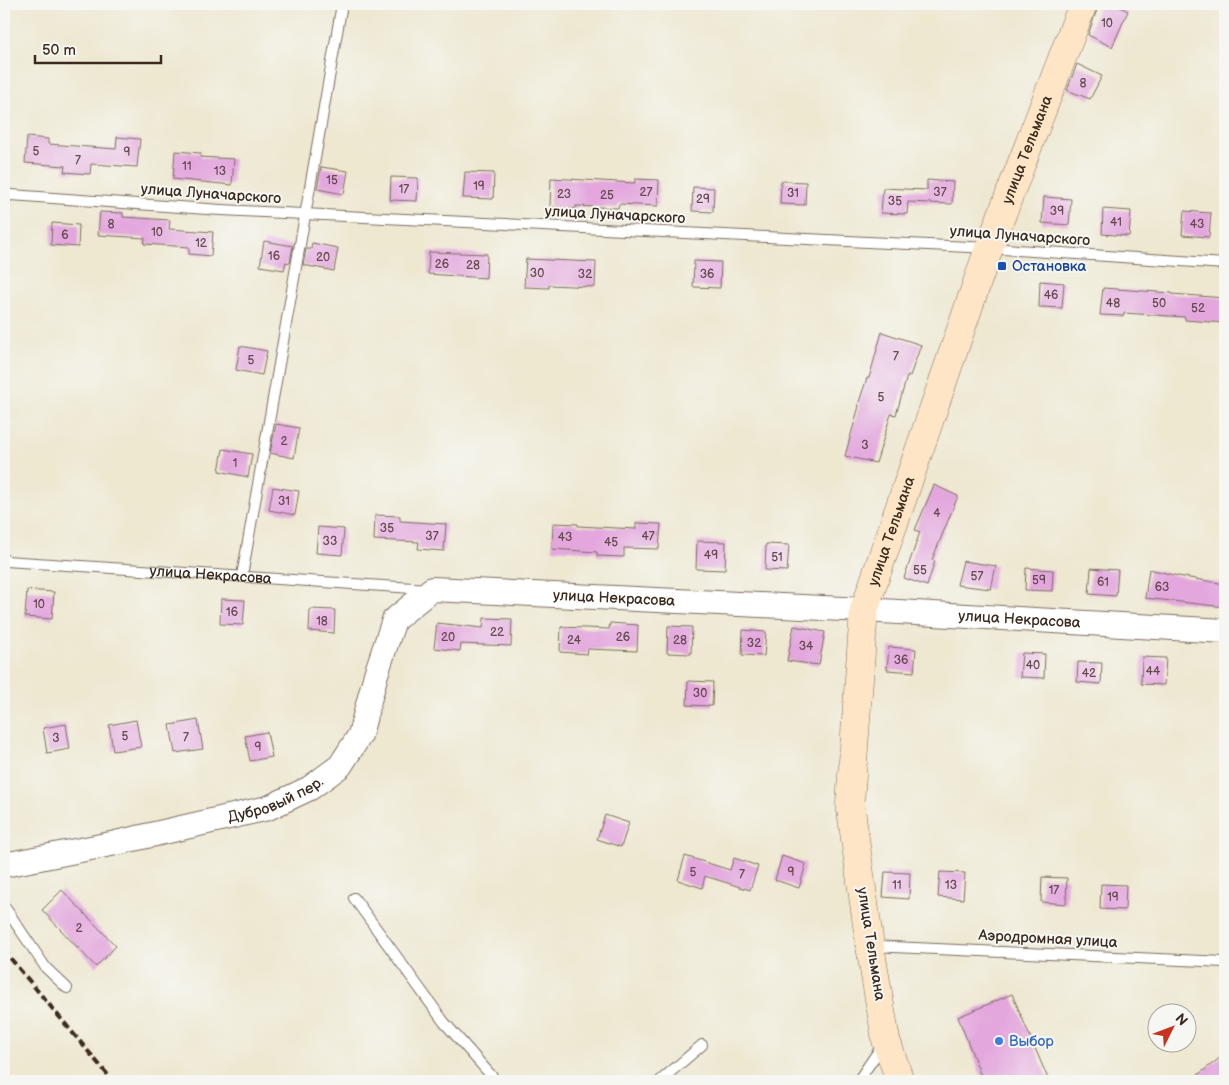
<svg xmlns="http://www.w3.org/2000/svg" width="1229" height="1085" viewBox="0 0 1229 1085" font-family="'Balsamiq Sans',sans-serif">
<rect width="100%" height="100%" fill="#f6f6f2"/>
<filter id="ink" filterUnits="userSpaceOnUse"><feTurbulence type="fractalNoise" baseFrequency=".02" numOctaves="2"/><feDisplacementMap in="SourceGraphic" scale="10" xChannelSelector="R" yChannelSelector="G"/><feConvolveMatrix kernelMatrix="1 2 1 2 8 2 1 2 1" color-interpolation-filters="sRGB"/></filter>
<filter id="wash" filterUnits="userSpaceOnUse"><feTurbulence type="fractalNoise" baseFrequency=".0096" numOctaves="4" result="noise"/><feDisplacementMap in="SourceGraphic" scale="20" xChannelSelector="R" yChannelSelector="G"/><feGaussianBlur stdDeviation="1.12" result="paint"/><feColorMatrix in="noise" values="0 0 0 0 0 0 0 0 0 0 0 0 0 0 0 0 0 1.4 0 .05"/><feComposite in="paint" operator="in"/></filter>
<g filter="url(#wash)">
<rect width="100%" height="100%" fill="#eee8d1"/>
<g id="blocks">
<g fill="#e3a7de">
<polygon points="1099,4 1114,4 1128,11 1112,47 1088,35"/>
<polygon points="1077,64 1102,76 1090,99 1067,90"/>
<polygon points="27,137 48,139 48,144 116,149 117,137 140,139 137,167 91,164 90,174 64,172 65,166 25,163"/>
<polygon points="175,151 201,153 200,157 234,159 232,185 173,179"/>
<polygon points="321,167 348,171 344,194 317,189"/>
<polygon points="465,172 494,173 493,199 463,198"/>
<polygon points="391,177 418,178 417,201 390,200"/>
<polygon points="551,178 635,183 635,179 659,180 658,206 619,204 618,208 576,206 576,209 550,207"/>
<polygon points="927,180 953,182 952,204 908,202 907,214 881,213 883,188 927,190"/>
<polygon points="781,181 806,182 805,205 780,204"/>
<polygon points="693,187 714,188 713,212 692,211"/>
<polygon points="1044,197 1071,199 1069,225 1042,223"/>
<polygon points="1103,209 1131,211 1129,236 1102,234"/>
<polygon points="1184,211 1211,213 1209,237 1182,235"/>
<polygon points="100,212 123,213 123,217 170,220 169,229 213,232 211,256 189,254 189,247 144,244 145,238 98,235"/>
<polygon points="52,223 79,225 78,247 51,245"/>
<polygon points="264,241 293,246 290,263 286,262 284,270 260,266"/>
<polygon points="312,243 338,248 334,271 303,265 306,249 311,249"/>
<polygon points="429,252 487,254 486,278 428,274"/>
<polygon points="526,259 596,262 595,287 549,285 549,288 524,287"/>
<polygon points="694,261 721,262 720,288 693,287"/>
<polygon points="1040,281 1064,283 1062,308 1039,307"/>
<polygon points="1103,288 1172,293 1172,294 1225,298 1225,323 1185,320 1185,317 1124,313 1124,316 1100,315"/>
<polygon points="882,332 921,345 910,376 907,376 896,415 891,414 876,463 845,456 859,406 858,405 867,378 869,378"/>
<polygon points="240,346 267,351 262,375 236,370"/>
<polygon points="276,424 299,428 294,458 270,453"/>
<polygon points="223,449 252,454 248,477 219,471"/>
<polygon points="934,485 958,496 932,560 935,561 927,586 904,578 920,532 915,530"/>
<polygon points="273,487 299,491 295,515 269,510"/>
<polygon points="375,515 400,516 400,521 446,524 444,551 418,549 419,542 374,540"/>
<polygon points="553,523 578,524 578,526 636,529 636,523 661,524 659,549 624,548 624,557 597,556 597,552 552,549"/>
<polygon points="318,527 344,529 342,555 316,553"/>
<polygon points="697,541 726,542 725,570 696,569"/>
<polygon points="766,544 789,545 787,571 765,570"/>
<polygon points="963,561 996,566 991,589 957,585"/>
<polygon points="1026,568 1053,570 1052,591 1025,590"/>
<polygon points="1091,568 1118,570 1116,596 1089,594"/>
<polygon points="1149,569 1178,576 1225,584 1225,607 1145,598"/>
<polygon points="27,590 54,592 52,619 25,617"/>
<polygon points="221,599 245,600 243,625 220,624"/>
<polygon points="310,609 335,610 334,633 309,631"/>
<polygon points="484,618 512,619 511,646 461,644 460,651 434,648 437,623 483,628"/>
<polygon points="610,623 638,625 637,651 588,649 587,654 560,652 561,627 609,629"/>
<polygon points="668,626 692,627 691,654 667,653"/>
<polygon points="794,626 825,632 819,665 787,661"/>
<polygon points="743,630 766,632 764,656 742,655"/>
<polygon points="889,647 916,649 914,672 887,670"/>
<polygon points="1022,653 1045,654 1044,678 1020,677"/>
<polygon points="1142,657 1166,658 1164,685 1141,684"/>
<polygon points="1078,662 1102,663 1101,684 1077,682"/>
<polygon points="688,681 713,682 712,706 687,705"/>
<polygon points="136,720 141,747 113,751 109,725"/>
<polygon points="198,720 203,749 175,753 170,725"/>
<polygon points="66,724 70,749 47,753 43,728"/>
<polygon points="267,732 272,757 250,761 245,736"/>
<polygon points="605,815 629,823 621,847 597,839"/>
<polygon points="685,856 730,870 734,858 758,866 750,890 705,876 702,888 678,880"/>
<polygon points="782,856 806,864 799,888 775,880"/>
<polygon points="885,872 910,873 909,899 883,897"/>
<polygon points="940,872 965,873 963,899 938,897"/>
<polygon points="1042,877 1067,878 1066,904 1041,902"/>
<polygon points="1101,884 1126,885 1125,910 1100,909"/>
<polygon points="62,890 116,946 96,967 42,910"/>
<polygon points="1012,994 1049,1081 983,1081 958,1017"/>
<polygon points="1225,1054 1225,1081 1190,1081"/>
</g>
</g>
</g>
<g filter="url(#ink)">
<use href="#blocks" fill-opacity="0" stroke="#7a6c5d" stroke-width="1"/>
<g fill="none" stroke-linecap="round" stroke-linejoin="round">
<g stroke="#7a6c5d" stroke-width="12">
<g id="service">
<polyline points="4,198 11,195 221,210 989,248 1225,264"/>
<path id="s1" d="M4,559L6,561L428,589"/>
<polyline points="242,576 342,4"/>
<polyline points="354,898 444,1022 496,1081"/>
<polyline points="4,906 46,968 67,988"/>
<polyline points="871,946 1225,962"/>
<polyline points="660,1081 702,1045"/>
<polyline points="858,1081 884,1043"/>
</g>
</g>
<g stroke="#7a6c5d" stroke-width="26">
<g id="tertiary">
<path id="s2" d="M4,865L116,843L268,808L310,788L340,766L360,735L376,674L394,620L432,589L864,610L1225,631"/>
</g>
</g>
<g stroke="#7a6c5d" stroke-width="29">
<g id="secondary">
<path id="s3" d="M900,1081L886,1040L870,946L850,803L864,610L989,248L1083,4"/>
</g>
</g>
<use href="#service" stroke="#fff" stroke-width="10"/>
<use href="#tertiary" stroke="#fff" stroke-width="24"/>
<use href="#secondary" stroke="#fde5c5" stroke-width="28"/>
<polyline stroke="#3b2a1e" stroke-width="4" stroke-dasharray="8 4" stroke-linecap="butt" points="4,948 11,959 113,1081"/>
</g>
</g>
<rect fill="#1a4fb4" stroke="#f6f6f2" stroke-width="2" x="997" y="261" width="10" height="10" rx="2.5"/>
<circle fill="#3f7fe0" stroke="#f6f6f2" stroke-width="2" cx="999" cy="1041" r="5"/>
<g text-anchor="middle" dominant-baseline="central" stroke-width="4" stroke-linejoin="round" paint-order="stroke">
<g font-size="12" fill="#65494e">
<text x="1107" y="23">10</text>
<text x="1083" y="83">8</text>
<text x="36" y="151">5</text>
<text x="127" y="152">9</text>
<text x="78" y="160">7</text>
<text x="187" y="166">11</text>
<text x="220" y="171">13</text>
<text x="332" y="180">15</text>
<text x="479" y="186">19</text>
<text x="404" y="189">17</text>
<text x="646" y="192">27</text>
<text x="940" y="192">37</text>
<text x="793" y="193">31</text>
<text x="564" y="194">23</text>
<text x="607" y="195">25</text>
<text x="703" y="199">29</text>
<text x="895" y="201">35</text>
<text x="1057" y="211">39</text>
<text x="1116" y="222">41</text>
<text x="111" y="224">8</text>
<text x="1197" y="224">43</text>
<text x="157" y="232">10</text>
<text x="65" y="235">6</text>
<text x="201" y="243">12</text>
<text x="274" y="256">16</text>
<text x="323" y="257">20</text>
<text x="442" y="264">26</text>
<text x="473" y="265">28</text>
<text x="537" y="273">30</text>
<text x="585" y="274">32</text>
<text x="707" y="274">36</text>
<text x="1051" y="295">46</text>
<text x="1113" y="303">48</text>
<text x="1159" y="303">50</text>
<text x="1198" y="308">52</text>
<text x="896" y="356">7</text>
<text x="251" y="360">5</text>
<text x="881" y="397">5</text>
<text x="284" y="441">2</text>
<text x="865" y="445">3</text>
<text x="235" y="463">1</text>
<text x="284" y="501">31</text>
<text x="937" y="513">4</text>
<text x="387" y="528">35</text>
<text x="432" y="536">37</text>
<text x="648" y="536">47</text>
<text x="565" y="537">43</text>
<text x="330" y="541">33</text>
<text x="611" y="542">45</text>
<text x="711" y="555">49</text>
<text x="777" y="557">51</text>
<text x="920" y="570">55</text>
<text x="977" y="576">57</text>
<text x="1039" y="580">59</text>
<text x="1103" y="582">61</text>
<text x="1162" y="587">63</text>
<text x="39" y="604">10</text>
<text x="232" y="612">16</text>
<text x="322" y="621">18</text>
<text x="497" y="632">22</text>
<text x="448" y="637">20</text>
<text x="623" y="637">26</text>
<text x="574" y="640">24</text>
<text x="680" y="640">28</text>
<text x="754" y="643">32</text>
<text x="806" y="646">34</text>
<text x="901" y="660">36</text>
<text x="1033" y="665">40</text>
<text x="1153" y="671">44</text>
<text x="1089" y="673">42</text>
<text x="700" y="693">30</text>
<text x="125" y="736">5</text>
<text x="186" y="737">7</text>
<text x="56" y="738">3</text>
<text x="258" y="747">9</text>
<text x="693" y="872">5</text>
<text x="791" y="872">9</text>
<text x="742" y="874">7</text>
<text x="897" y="885">11</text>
<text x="951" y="885">13</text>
<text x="1054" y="890">17</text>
<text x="1113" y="897">19</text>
<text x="79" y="928">2</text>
</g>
<g font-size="15" fill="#3b2a1e" stroke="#f6f6f2">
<text stroke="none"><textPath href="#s3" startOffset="965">улица Тельмана</textPath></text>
<text transform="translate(211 194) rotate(4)">улица Луначарского</text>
<text transform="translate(615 215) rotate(3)">улица Луначарского</text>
<text transform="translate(1020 236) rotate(4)">улица Луначарского</text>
<text stroke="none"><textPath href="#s3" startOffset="560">улица Тельмана</textPath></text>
<text stroke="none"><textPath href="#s1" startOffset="208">улица Некрасова</textPath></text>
<text stroke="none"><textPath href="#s2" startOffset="742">улица Некрасова</textPath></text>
<text stroke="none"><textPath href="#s2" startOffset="1148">улица Некрасова</textPath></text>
<text stroke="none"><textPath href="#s2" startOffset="280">Дубровый пер.</textPath></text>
<text transform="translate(1048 939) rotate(3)">Аэродромная улица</text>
<text transform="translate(871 944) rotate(81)">улица Тельмана</text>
</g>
<g font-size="15" fill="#164399" stroke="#f6f6f2" text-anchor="start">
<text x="1012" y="266">Остановка</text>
</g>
<g font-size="15" fill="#366cbe" stroke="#f6f6f2" text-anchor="start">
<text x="1009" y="1041">Выбор</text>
</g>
</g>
<rect width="1229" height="1085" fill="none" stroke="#f6f6f2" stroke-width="20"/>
<g transform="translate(1172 1028) rotate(48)"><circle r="24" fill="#f6f6f2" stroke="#aba49d"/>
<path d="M0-4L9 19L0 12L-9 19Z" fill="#c8321e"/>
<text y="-8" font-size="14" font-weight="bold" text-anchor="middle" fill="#3b2a1e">N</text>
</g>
<path d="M35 55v8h126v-8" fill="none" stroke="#3b2a1e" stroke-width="2.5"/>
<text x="42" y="55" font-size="15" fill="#3b2a1e" stroke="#f6f6f2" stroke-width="4" paint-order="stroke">50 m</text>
</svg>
